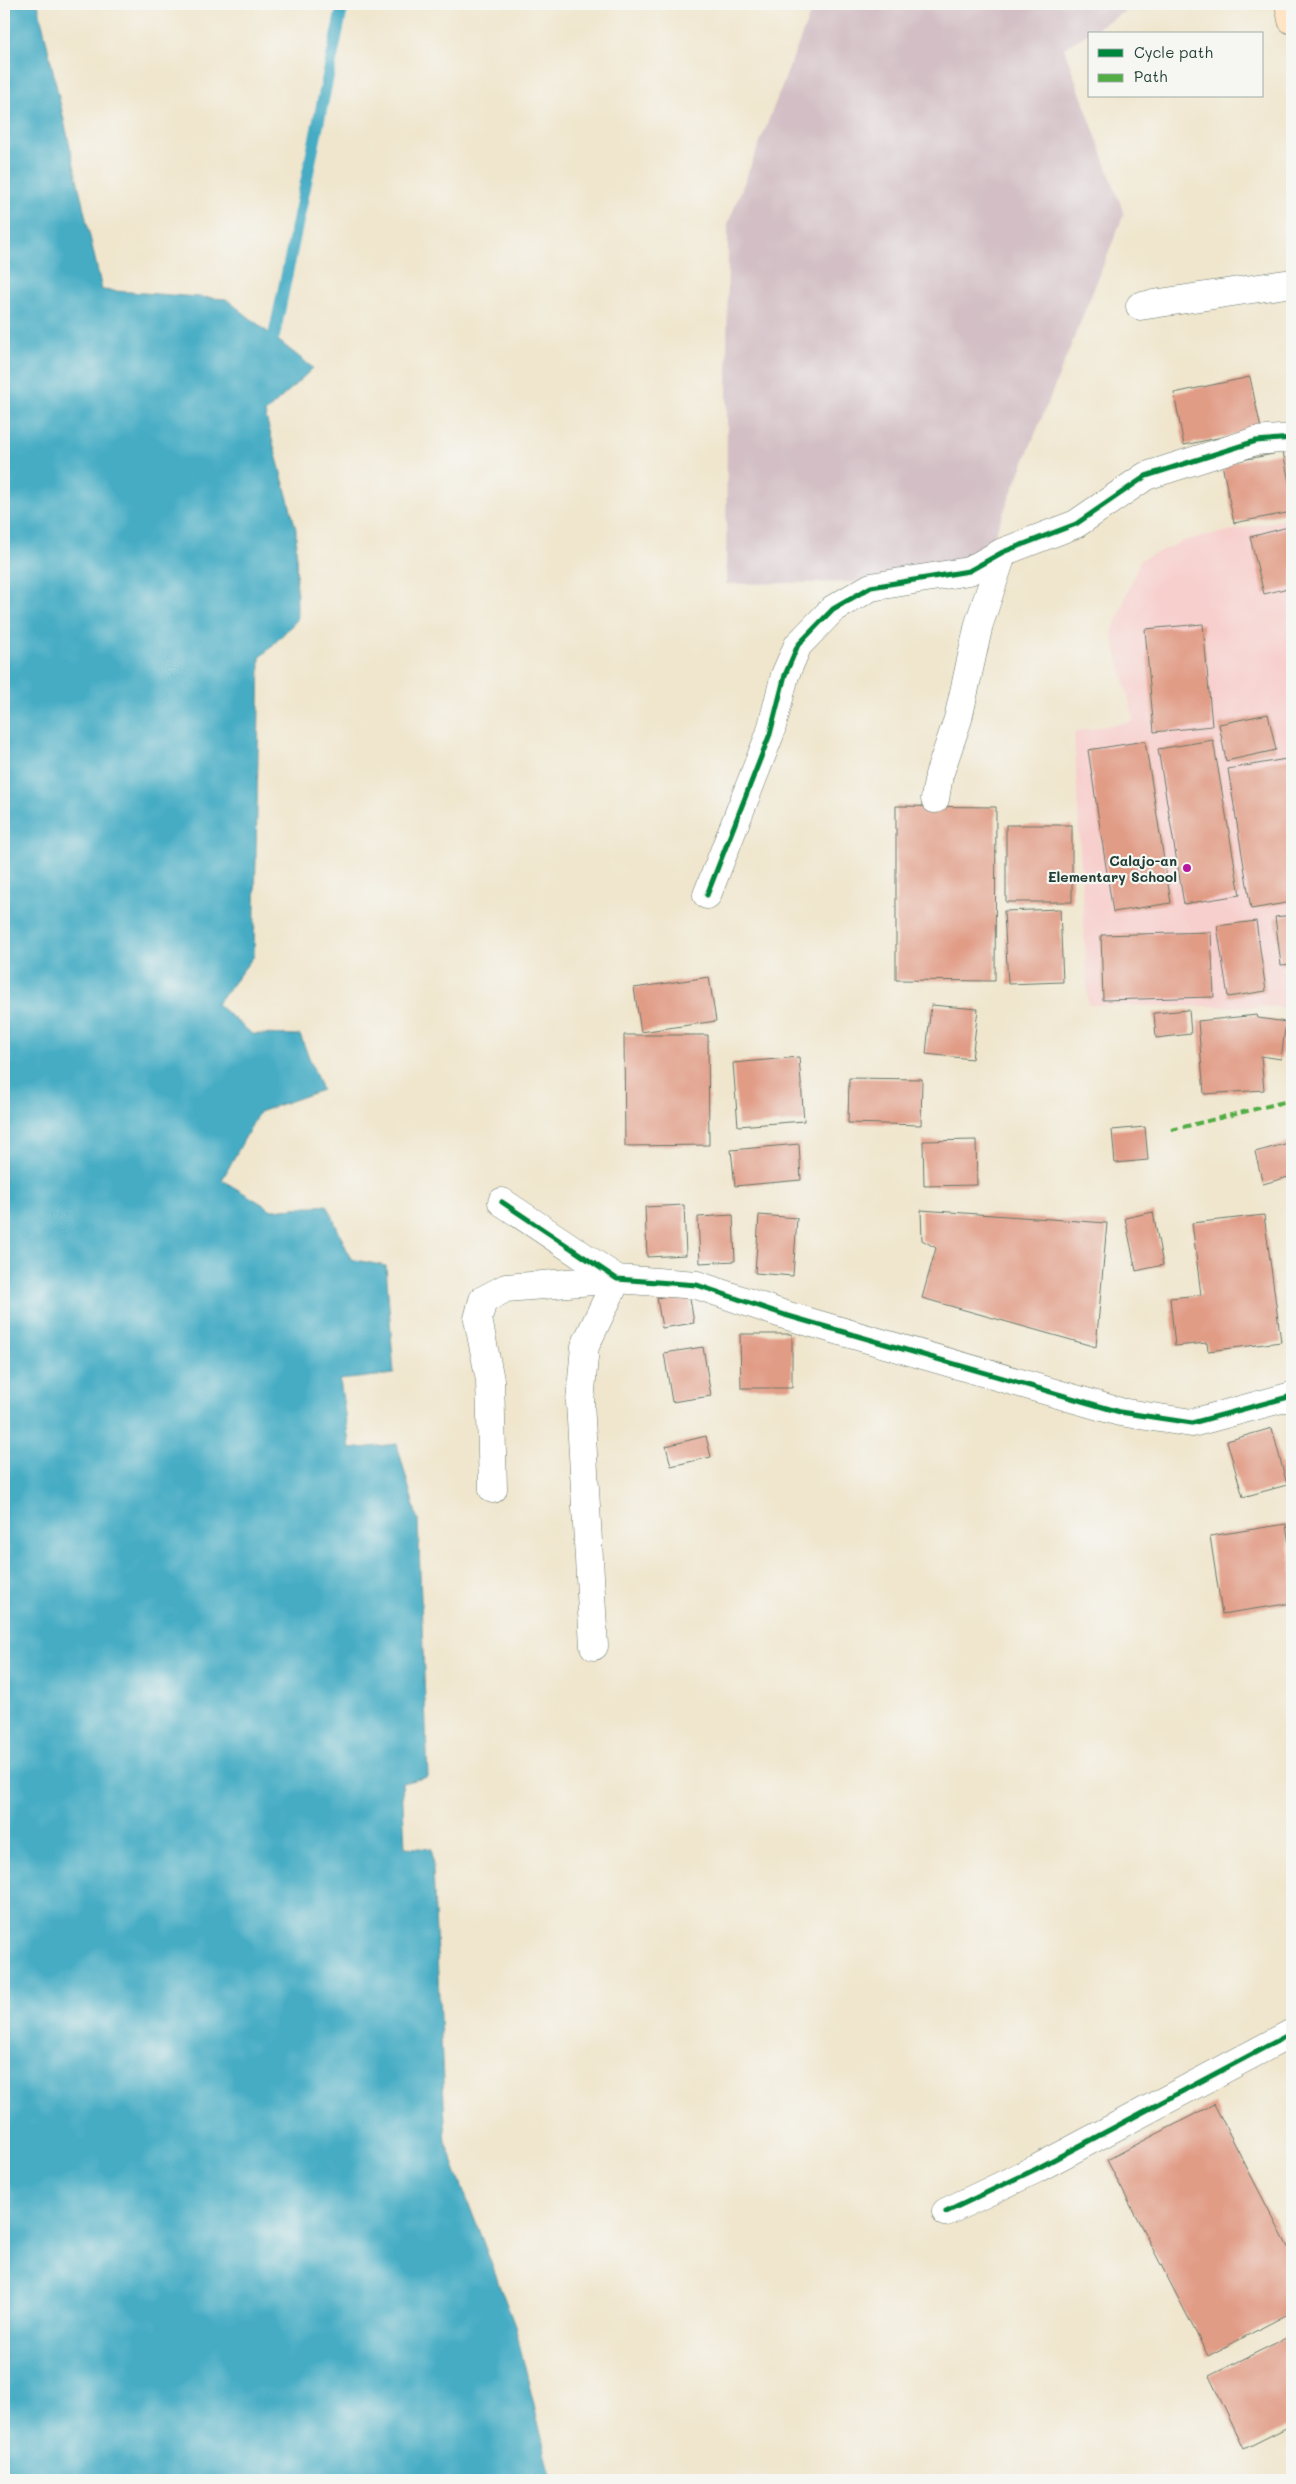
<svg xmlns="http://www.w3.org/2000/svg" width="1296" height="2484" viewBox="0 0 1296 2484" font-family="Mali,sans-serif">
<rect width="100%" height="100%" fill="#f6f6f2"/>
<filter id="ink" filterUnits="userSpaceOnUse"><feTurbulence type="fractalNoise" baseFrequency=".02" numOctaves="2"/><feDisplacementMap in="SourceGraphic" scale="10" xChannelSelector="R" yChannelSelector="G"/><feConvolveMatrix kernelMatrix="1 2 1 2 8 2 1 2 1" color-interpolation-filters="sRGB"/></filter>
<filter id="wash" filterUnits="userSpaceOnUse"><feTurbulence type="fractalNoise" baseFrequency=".0096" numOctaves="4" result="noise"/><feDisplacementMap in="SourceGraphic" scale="20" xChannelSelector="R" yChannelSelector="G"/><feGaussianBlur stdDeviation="1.12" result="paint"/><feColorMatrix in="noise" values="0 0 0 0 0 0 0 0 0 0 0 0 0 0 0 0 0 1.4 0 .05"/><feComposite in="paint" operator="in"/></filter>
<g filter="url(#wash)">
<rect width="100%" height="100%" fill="#f0e6ce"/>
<polygon fill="#f7d0ce" points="1292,518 1292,1009 1281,1007 1088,1005 1074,732 1134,721 1112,633 1140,560 1186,540"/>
<polygon fill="#d2bec4" points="814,4 1137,4 1064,48 1124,214 986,556 855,582 726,584 728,224"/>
<polygon fill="#44acc4" stroke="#32747c" points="4,4 38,4 102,290 226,299 313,368 265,413 296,529 297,620 260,658 254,956 217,1004 252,1034 300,1035 322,1090 259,1112 222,1180 272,1210 327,1205 351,1259 386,1266 394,1374 340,1380 350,1449 397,1444 418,1521 428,1777 402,1783 405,1847 432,1849 446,2144 515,2326 552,2480 4,2480"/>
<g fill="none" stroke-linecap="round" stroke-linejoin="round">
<polyline stroke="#44acc4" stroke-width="12" points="274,336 343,4"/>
</g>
<g id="blocks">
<g fill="#e19c86">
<polygon points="1250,377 1261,429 1184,445 1174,393"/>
<polygon points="1283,452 1292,497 1292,512 1234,523 1222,464"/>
<polygon points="1292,526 1292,587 1264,594 1250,537"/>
<polygon points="1203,624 1212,726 1154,732 1145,629"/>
<polygon points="1268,714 1276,750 1226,761 1219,724"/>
<polygon points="1213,740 1240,895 1184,904 1158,749"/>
<polygon points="1145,741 1171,903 1113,912 1088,750"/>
<polygon points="1292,758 1292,902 1251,909 1228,769"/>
<polygon points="896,806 996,807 995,981 896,980"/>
<rect x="1006" y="825" width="66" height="77"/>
<polygon points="1060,909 1063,982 1008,984 1004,911"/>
<polygon points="1292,915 1292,964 1281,965 1275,917"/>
<polygon points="1256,921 1266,991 1228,997 1217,926"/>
<polygon points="1211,932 1214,997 1103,1000 1101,935"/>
<polygon points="709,977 716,1021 641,1032 634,988"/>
<polygon points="931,1005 978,1009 972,1059 926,1054"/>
<polygon points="1189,1010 1191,1034 1156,1038 1154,1013"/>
<polygon points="1257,1015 1258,1018 1286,1022 1281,1059 1261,1056 1264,1090 1204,1094 1198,1021"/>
<polygon points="624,1035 708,1035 709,1145 625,1146"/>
<polygon points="799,1057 804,1121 738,1126 733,1063"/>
<polygon points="849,1078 922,1079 921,1125 848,1123"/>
<polygon points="1145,1127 1148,1160 1115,1163 1112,1130"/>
<polygon points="976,1140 977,1185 924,1186 923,1141"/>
<polygon points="1292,1142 1292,1176 1263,1184 1255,1152"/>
<polygon points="799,1144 801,1180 735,1186 731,1150"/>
<polygon points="684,1205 686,1255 647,1257 645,1207"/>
<polygon points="921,1210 1107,1223 1096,1347 922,1298 936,1248 922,1240"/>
<polygon points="1153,1212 1163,1265 1136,1271 1125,1218"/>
<polygon points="733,1215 735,1261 700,1263 698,1217"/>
<polygon points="759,1215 797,1218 793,1276 755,1273"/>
<polygon points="1264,1215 1281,1342 1208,1351 1207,1343 1175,1346 1170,1298 1201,1295 1192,1223"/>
<polygon points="689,1292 694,1323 662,1328 657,1298"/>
<polygon points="740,1334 792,1334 792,1388 741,1388"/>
<polygon points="703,1347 711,1396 672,1402 664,1353"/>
<polygon points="1272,1428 1287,1485 1243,1497 1227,1441"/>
<polygon points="706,1436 711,1457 671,1466 666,1446"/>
<polygon points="1286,1524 1292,1566 1292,1603 1222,1614 1210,1536"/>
<polygon points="1214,2104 1292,2255 1292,2312 1208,2356 1107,2160"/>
<polygon points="1292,2335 1292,2425 1244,2449 1209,2376"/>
</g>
</g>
</g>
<g filter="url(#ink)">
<use href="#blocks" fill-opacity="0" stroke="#68786a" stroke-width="1"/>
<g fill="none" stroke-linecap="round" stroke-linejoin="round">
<g stroke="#68786a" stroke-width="29">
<g id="street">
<polyline points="1140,306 1292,283"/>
<polyline points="935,799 939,775 958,719 979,624 1003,552"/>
<polyline points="707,895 770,734 785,675 798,645 833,609 871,587 969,571 1003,552 1076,524 1146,476 1256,441 1292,438"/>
<polyline points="502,1202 617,1279 697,1285 785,1315 1120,1412 1192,1423 1292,1396"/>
<polyline points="493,1489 490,1380 478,1319 483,1300 506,1288 617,1279"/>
<polyline points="594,1646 580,1402 585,1346 617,1279"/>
<polyline points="946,2212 1036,2169 1292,2033"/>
</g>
</g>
<g stroke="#68786a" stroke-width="29">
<polyline id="secondary" points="1289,4 1292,20"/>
</g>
<use href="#street" stroke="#fff" stroke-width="28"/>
<use href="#secondary" stroke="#ffe4c6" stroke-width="28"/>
<polyline stroke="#52ad45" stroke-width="4" stroke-dasharray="8 4" stroke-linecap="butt" points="1171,1130 1292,1100"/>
<g stroke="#f6f6f2" stroke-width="8">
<g id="cycleway">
<polyline points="707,895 770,734 785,675 798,645 833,609 871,587 969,571 1003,552 1076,524 1146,476 1256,441 1292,438"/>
<polyline points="502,1202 617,1279 697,1285 785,1315 1120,1412 1192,1423 1292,1396"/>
<polyline points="946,2212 1036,2169 1292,2033"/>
</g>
</g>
<use href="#cycleway" stroke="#00873e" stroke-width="5"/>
</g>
</g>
<circle fill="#b5179e" stroke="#f6f6f2" stroke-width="2" cx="1187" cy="868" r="5"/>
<g text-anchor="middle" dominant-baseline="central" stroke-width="4.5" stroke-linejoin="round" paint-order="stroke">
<g font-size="14" font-weight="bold" fill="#1f3d34" stroke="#f6f6f2" text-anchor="end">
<text x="1177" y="860">Calajo-an<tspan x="1177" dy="16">Elementary School</tspan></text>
</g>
</g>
<rect width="1296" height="2484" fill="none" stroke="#f6f6f2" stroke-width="20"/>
<rect x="1088" y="32" width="175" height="65" fill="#f6f6f2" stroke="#a0aca6"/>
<rect x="1098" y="49" width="25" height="8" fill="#00873e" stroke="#a0aca6"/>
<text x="1134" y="58" font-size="15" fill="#1f3d34">Cycle path</text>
<rect x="1098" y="74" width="25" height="8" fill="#52ad45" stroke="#a0aca6"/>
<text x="1134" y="82" font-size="15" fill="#1f3d34">Path</text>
</svg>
